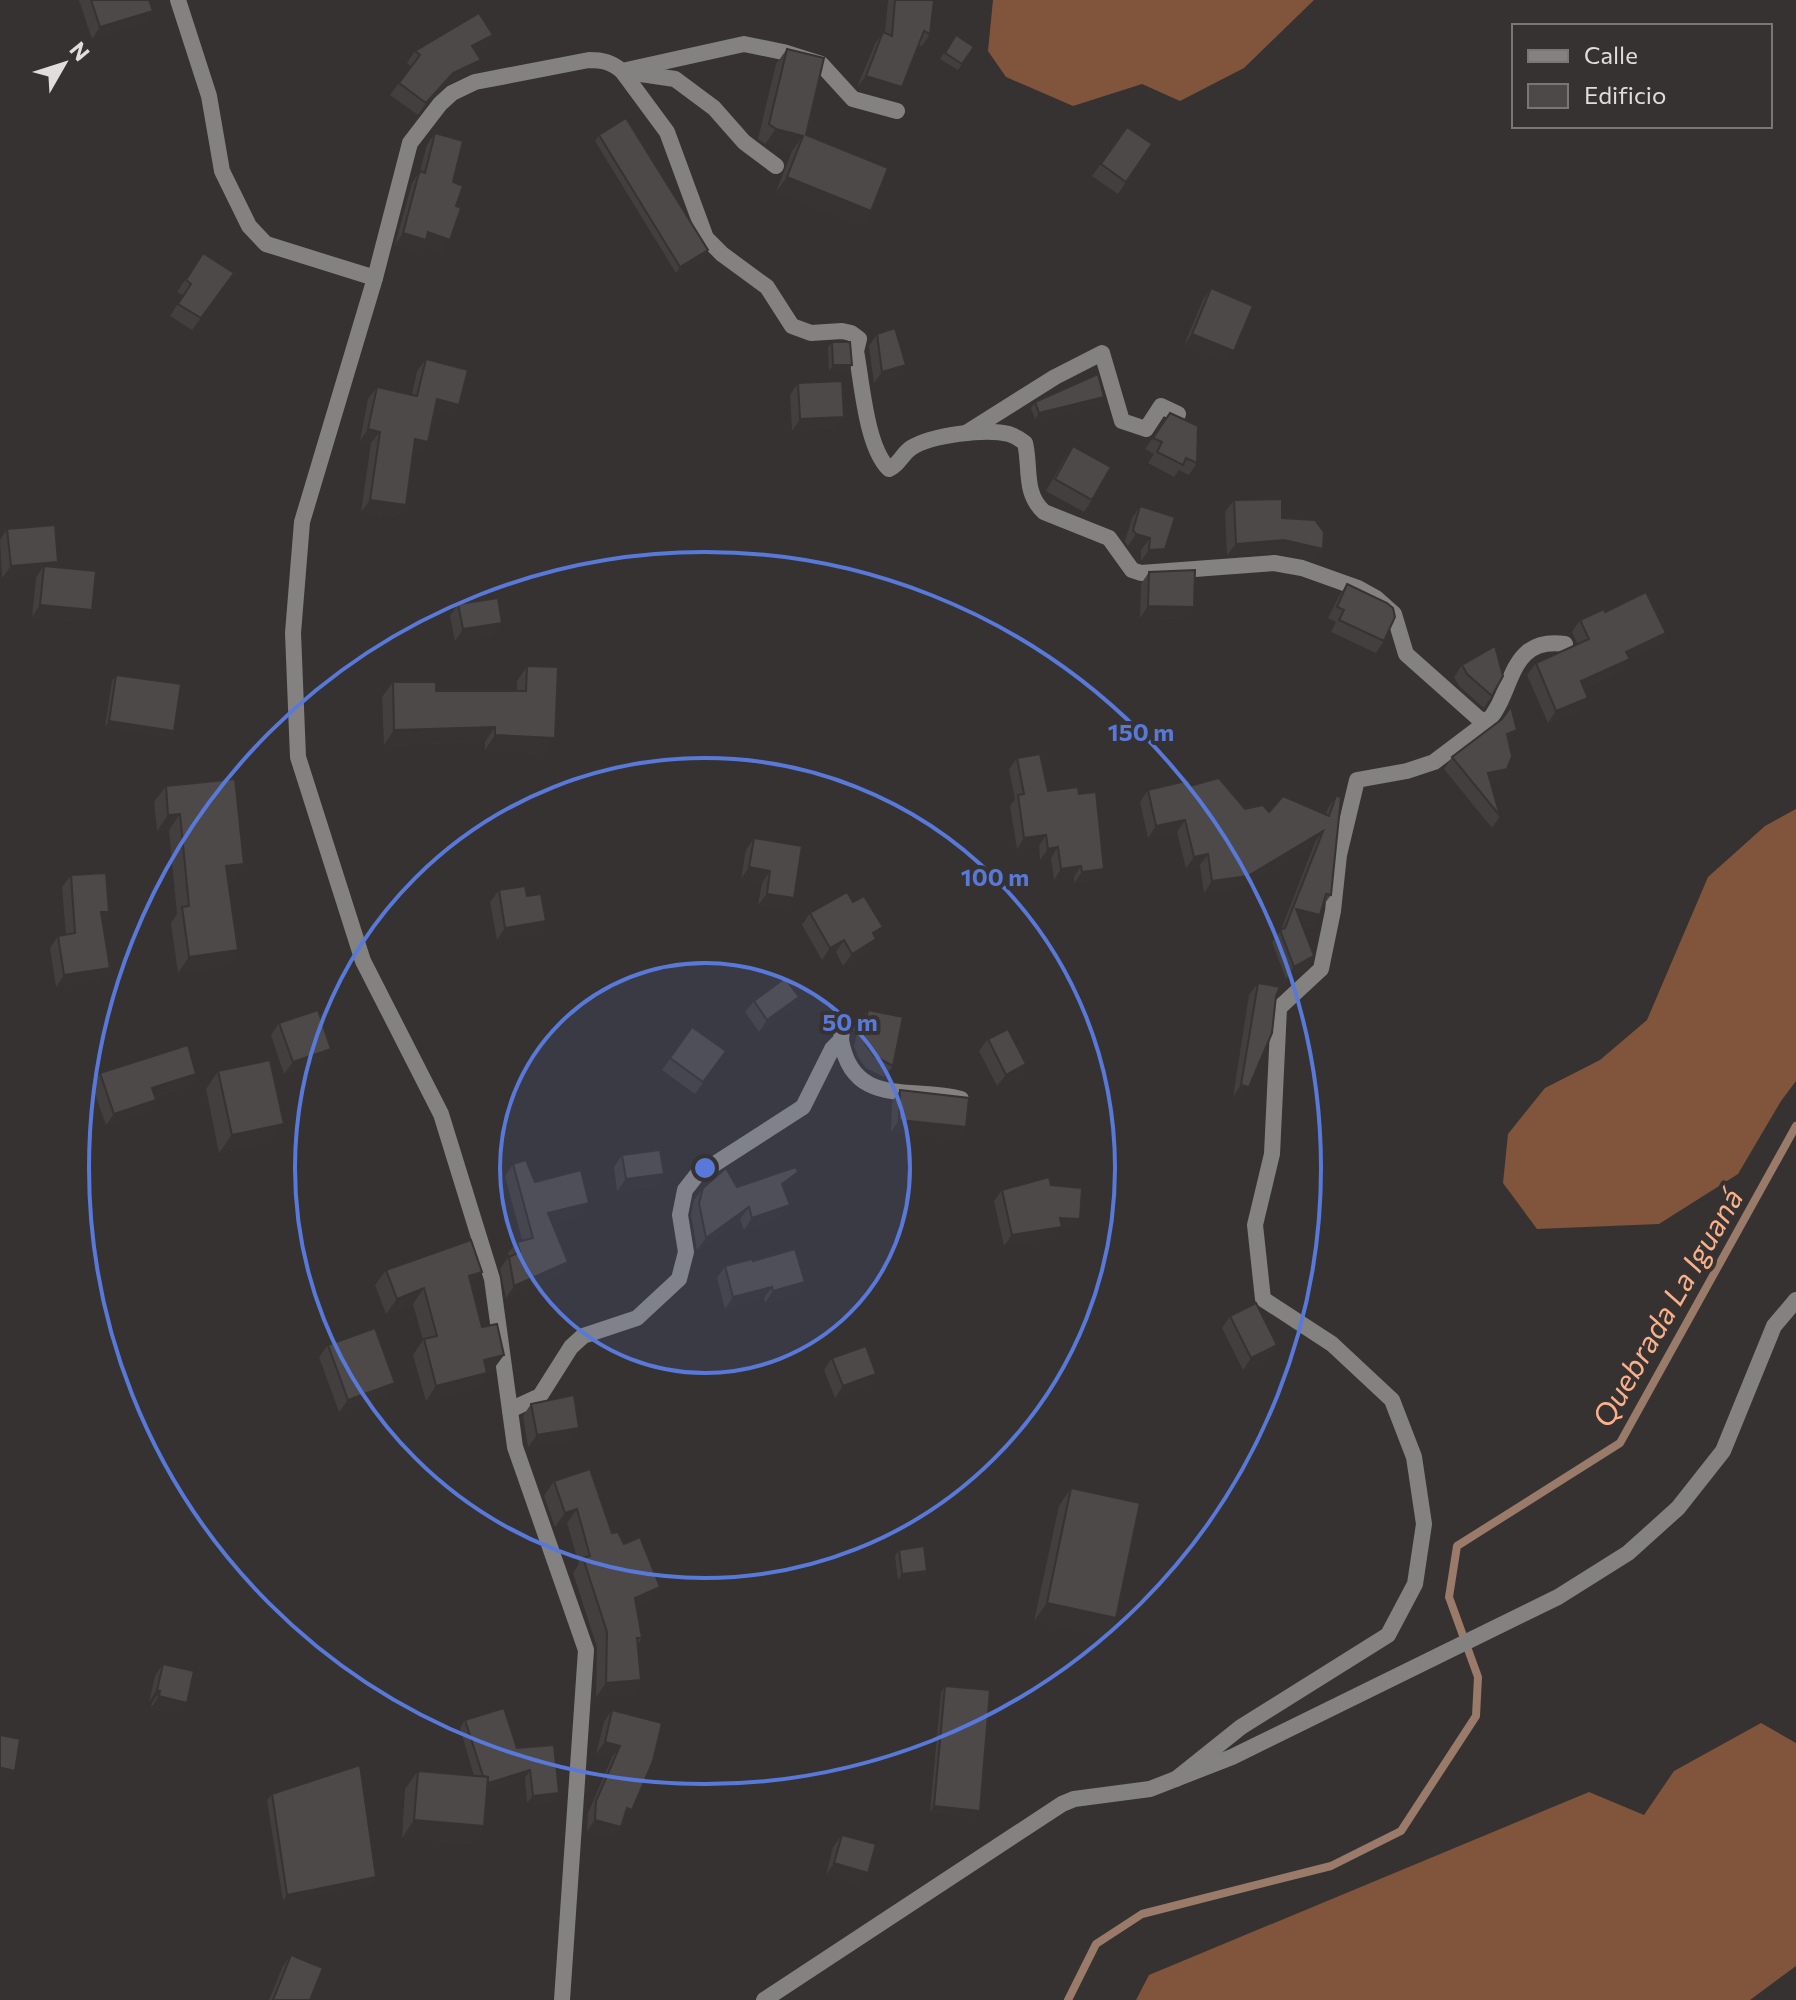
<svg xmlns="http://www.w3.org/2000/svg" width="1796" height="2000" viewBox="0 0 1796 2000" font-family="Commissioner,sans-serif">
<rect width="100%" height="100%" fill="#363231"/>
<g fill="#81543c">
<polygon points="993,0 1314,0 1244,68 1180,101 1142,84 1073,106 1006,77 988,51"/>
<polygon points="1796,809 1796,1081 1781,1101 1738,1174 1659,1224 1537,1229 1503,1183 1508,1134 1545,1088 1600,1060 1647,1020 1708,877 1765,826"/>
<polygon points="1761,1723 1796,1743 1796,1966 1750,2000 1136,2000 1149,1975 1589,1792 1644,1815 1674,1771"/>
</g>
<g fill="none" stroke-linecap="round" stroke-linejoin="round">
<polyline stroke="#9a7a69" stroke-width="8" points="1068,2000 1096,1944 1142,1914 1331,1866 1401,1831 1476,1716 1478,1677 1449,1597 1457,1546 1620,1443 1796,1126"/>
<g stroke="#848281" stroke-width="16">
<polyline points="178,0 209,96 222,171 249,226 266,244 375,278 302,522 293,633 298,757 363,961 441,1114 492,1279 515,1447 586,1650 562,2000"/>
<polyline points="622,71 744,44 783,52 821,64 853,99 897,111"/>
<polyline points="627,72 675,79 714,108 744,142 776,166"/>
<path d="M375,278L410,143L440,104L452,93L475,82L589,60C603,60 611,62 622,71L667,132L706,238L722,254L767,287L792,326L811,333L842,331L851,333L859,339L856,351C862,382 866,447 889,469C899,465 902,454 911,448C931,435 986,428 1009,434C1015,436 1020,439 1025,443C1031,467 1023,493 1044,512L1109,538L1132,570L1141,573L1274,563L1302,568L1358,588L1376,598L1394,614L1406,654L1478,718L1487,722C1515,692 1507,636 1565,644"/>
<polyline points="966,433 1055,377 1102,353 1122,421 1146,429 1161,406 1178,414"/>
<path d="M841,1040C853,1108 910,1086 961,1099"/>
<polyline points="510,1410 540,1396 571,1347 583,1336 637,1318 679,1279 686,1252 680,1215 685,1190 696,1176 803,1107 832,1049 841,1040 843,1019"/>
<polyline points="1176,1779 1241,1727 1388,1635 1415,1584 1424,1524 1414,1457 1392,1400 1332,1344 1263,1299 1255,1225 1272,1154 1279,1008 1321,969 1333,911 1339,855 1357,780 1407,771 1434,762 1487,722"/>
<polyline points="764,2000 1062,1804 1074,1799 1150,1789 1232,1757 1558,1597 1628,1553 1678,1508 1723,1451 1774,1326 1796,1300"/>
</g>
</g>
<g fill="#423f3e">
<polygon points="79,0 149,0 153,11 144,23 92,39"/>
<polygon points="888,0 934,0 930,34 922,46 919,45 902,87 894,99 857,87 875,44 883,32 885,33"/>
<polygon points="493,35 485,47 476,52 472,71 445,85 418,115 390,95 411,66 407,63 415,51"/>
<polygon points="956,35 974,47 958,70 940,59"/>
<polygon points="787,49 806,135 871,211 861,226 776,192 792,151 765,144 758,139 776,64"/>
<polygon points="1127,127 1152,144 1118,194 1092,176"/>
<polygon points="435,133 453,182 442,252 422,245 417,252 395,245 412,183 420,171 427,145"/>
<polygon points="599,135 704,256 676,273 595,141"/>
<polygon points="203,253 234,273 192,330 170,316 183,295 177,292"/>
<polygon points="1211,288 1226,363 1184,345 1203,300"/>
<polygon points="877,334 906,365 898,377 874,383 869,346"/>
<polygon points="832,342 852,365 848,371 829,371 828,348"/>
<polygon points="426,359 459,405 451,417 435,412 428,442 420,454 413,452 397,517 361,512 371,443 360,441 368,399 377,387 412,395 417,371"/>
<polygon points="798,383 836,428 792,431 790,395"/>
<polygon points="1035,402 1100,403 1035,419 1031,408"/>
<polygon points="1170,413 1197,463 1189,475 1179,470 1174,477 1148,463 1154,454 1145,449"/>
<polygon points="1073,446 1092,500 1084,512 1046,491 1065,458"/>
<polygon points="1234,500 1315,561 1276,552 1227,555 1225,512"/>
<polygon points="1140,506 1165,549 1157,561 1141,561 1141,550 1128,546 1125,541 1132,518"/>
<polygon points="7,529 58,562 54,567 92,610 84,622 32,617 36,578 38,574 2,578 0,540"/>
<polygon points="1149,572 1194,607 1186,619 1140,618 1141,584"/>
<polygon points="1347,584 1384,641 1376,653 1331,632 1336,622 1328,618 1339,596"/>
<polygon points="458,604 494,635 455,641 450,616"/>
<polygon points="1605,612 1666,633 1658,645 1630,658 1622,670 1584,688 1588,698 1580,710 1548,723 1527,675 1536,663 1578,645 1572,632 1580,620"/>
<polygon points="1462,665 1492,696 1484,708 1459,686 1454,677"/>
<polygon points="527,666 544,753 485,750 485,742 384,745 382,697 393,682 436,691 517,691 517,681"/>
<polygon points="116,675 174,731 170,737 105,727 112,681"/>
<polygon points="1509,742 1499,781 1490,783 1500,816 1492,828 1444,769 1452,757"/>
<polygon points="1017,758 1048,791 1079,794 1104,869 1097,880 1074,883 1074,877 1054,880 1051,858 1040,860 1039,846 1017,849 1010,806 1015,799 1009,769"/>
<polygon points="166,786 244,864 233,880 228,881 238,950 227,966 178,973 171,923 177,914 169,830 157,831 154,802"/>
<polygon points="1190,786 1245,809 1269,812 1325,815 1328,808 1336,796 1331,895 1323,906 1312,927 1302,925 1314,956 1306,968 1286,979 1272,942 1281,930 1315,842 1240,887 1204,893 1200,865 1186,868 1177,832 1148,838 1140,802 1148,790"/>
<polygon points="754,838 802,846 785,910 758,905 762,883 741,879 746,850"/>
<polygon points="71,875 109,912 102,921 101,979 56,987 50,948 58,936 66,934 62,887"/>
<polygon points="499,890 527,896 546,921 537,933 497,940 490,902"/>
<polygon points="853,902 883,927 875,938 876,939 868,951 843,966 836,952 822,960 802,925 810,913"/>
<polygon points="1258,983 1276,996 1249,1087 1241,1099 1233,1097 1249,995"/>
<polygon points="799,997 790,1009 759,1032 745,1012 754,1001"/>
<polygon points="868,1010 893,1066 884,1077 866,1068 858,1057 854,1046 860,1021"/>
<polygon points="279,1023 323,1061 284,1074 271,1035"/>
<polygon points="692,1027 726,1051 695,1094 662,1070"/>
<polygon points="988,1039 1026,1064 1018,1076 997,1086 979,1051"/>
<polygon points="218,1071 272,1142 219,1153 206,1089"/>
<polygon points="100,1073 196,1074 188,1086 155,1097 148,1112 106,1125 92,1085"/>
<polygon points="900,1090 966,1127 958,1139 891,1132 892,1102"/>
<polygon points="622,1155 664,1174 655,1186 617,1191 614,1167"/>
<polygon points="513,1164 581,1215 552,1222 568,1262 560,1273 506,1298 500,1269 509,1256 508,1253 517,1242 522,1240 505,1176"/>
<polygon points="798,1172 790,1184 784,1188 781,1217 744,1230 740,1219 697,1250 691,1215 694,1200 703,1188 737,1187"/>
<polygon points="1051,1185 1072,1230 1060,1230 1055,1238 1004,1246 994,1201 1002,1190"/>
<polygon points="753,1261 797,1294 765,1303 764,1298 725,1309 717,1278 725,1266"/>
<polygon points="386,1270 482,1272 471,1286 493,1370 487,1372 476,1388 426,1401 413,1355 423,1340 413,1304 386,1314 375,1285"/>
<polygon points="1230,1316 1268,1357 1243,1370 1222,1328"/>
<polygon points="328,1345 395,1383 386,1395 339,1412 319,1357"/>
<polygon points="832,1358 868,1386 835,1398 824,1370"/>
<polygon points="531,1404 579,1428 571,1440 528,1447 523,1416"/>
<polygon points="554,1481 612,1533 650,1601 637,1607 642,1638 638,1644 641,1680 631,1694 596,1697 597,1647 573,1573 579,1564 567,1523 555,1527 544,1496"/>
<polygon points="1071,1488 1116,1618 1103,1636 1034,1621 1059,1506"/>
<polygon points="899,1550 927,1571 923,1577 898,1580 895,1556"/>
<polygon points="163,1664 179,1714 151,1708 152,1703 149,1702 155,1676"/>
<polygon points="945,1686 976,1817 930,1812 941,1692"/>
<polygon points="612,1710 662,1723 624,1822 613,1839 587,1831 588,1813 612,1757 596,1754 604,1722"/>
<polygon points="465,1720 517,1748 559,1793 554,1801 527,1803 525,1778 487,1789 484,1826 472,1844 402,1838 405,1789 418,1771 474,1776 460,1728"/>
<polygon points="272,1794 376,1877 372,1883 283,1901 267,1800"/>
<polygon points="842,1835 860,1885 826,1875 833,1847"/>
<polygon points="291,1955 310,2000 269,2000 283,1966"/>
</g>
<g fill="#363332">
<polygon points="153,11 144,23 92,39 100,27"/>
<polygon points="493,35 485,47 464,58 472,46"/>
<polygon points="481,60 472,71 445,85 418,115 426,103 453,73"/>
<polygon points="866,76 902,87 894,99 857,87"/>
<polygon points="776,129 803,136 792,151 765,144"/>
<polygon points="787,177 871,211 861,226 776,192"/>
<polygon points="428,232 450,240 442,252 422,245 417,252 395,245 403,233"/>
<polygon points="708,250 704,256 676,273 680,267"/>
<polygon points="1192,334 1234,351 1226,363 1184,345"/>
<polygon points="833,365 852,365 848,371 829,371"/>
<polygon points="906,365 898,377 874,383 882,372"/>
<polygon points="1104,397 1100,403 1035,419 1039,413"/>
<polygon points="437,399 459,405 451,417 429,411"/>
<polygon points="844,417 836,428 792,431 800,419"/>
<polygon points="368,429 380,432 371,443 360,441"/>
<polygon points="415,439 428,442 420,454 406,451"/>
<polygon points="370,500 406,505 397,517 361,512"/>
<polygon points="1136,534 1150,538 1141,550 1128,546"/>
<polygon points="1284,540 1323,549 1315,561 1276,552 1227,555 1236,544"/>
<polygon points="1165,549 1157,561 1141,561 1149,550"/>
<polygon points="58,562 49,573 44,566 38,574 2,578 11,566"/>
<polygon points="40,605 92,610 84,622 32,617"/>
<polygon points="1148,606 1194,607 1186,619 1140,618"/>
<polygon points="502,623 494,635 455,641 463,629"/>
<polygon points="1666,633 1658,645 1618,664 1626,652"/>
<polygon points="1630,659 1622,670 1572,693 1581,681"/>
<polygon points="1588,698 1580,710 1548,723 1556,711"/>
<polygon points="109,721 174,731 170,737 105,727"/>
<polygon points="495,727 485,742 384,745 394,730"/>
<polygon points="1517,730 1509,742 1507,734"/>
<polygon points="495,735 555,738 544,753 485,750"/>
<polygon points="1507,769 1499,781 1479,785 1488,773"/>
<polygon points="180,814 169,830 157,831 168,815"/>
<polygon points="1185,820 1177,832 1148,838 1156,826"/>
<polygon points="1323,831 1315,842 1240,887 1204,893 1212,881"/>
<polygon points="1046,835 1039,846 1017,849 1024,838"/>
<polygon points="1058,847 1051,858 1040,860 1048,849"/>
<polygon points="1208,854 1200,865 1186,868 1194,857"/>
<polygon points="244,864 233,880 215,882 226,866"/>
<polygon points="1081,866 1074,877 1054,880 1061,869"/>
<polygon points="749,867 770,871 762,883 741,879"/>
<polygon points="1104,869 1097,880 1074,883 1082,872"/>
<polygon points="767,894 794,898 785,910 758,905"/>
<polygon points="1296,909 1320,915 1312,927 1287,921"/>
<polygon points="101,912 109,912 100,923"/>
<polygon points="546,921 537,933 497,940 505,928"/>
<polygon points="883,927 874,939 873,933"/>
<polygon points="876,939 868,951 843,966 852,954"/>
<polygon points="844,940 836,952 822,960 830,948"/>
<polygon points="238,950 227,966 178,973 189,957"/>
<polygon points="1314,956 1306,968 1286,979 1294,967"/>
<polygon points="110,968 101,979 56,987 64,975"/>
<polygon points="799,997 790,1009 759,1032 767,1020"/>
<polygon points="331,1049 323,1061 284,1074 293,1062"/>
<polygon points="1026,1064 1018,1076 997,1086 1006,1075"/>
<polygon points="196,1074 188,1086 144,1100 152,1088"/>
<polygon points="1241,1085 1249,1087 1241,1099 1233,1097"/>
<polygon points="156,1100 148,1112 106,1125 114,1114"/>
<polygon points="899,1120 966,1127 958,1139 891,1132"/>
<polygon points="284,1124 272,1142 219,1153 232,1135"/>
<polygon points="798,1172 790,1184 774,1195 782,1184"/>
<polygon points="664,1174 655,1186 617,1191 626,1179"/>
<polygon points="589,1203 581,1215 540,1225 548,1213"/>
<polygon points="790,1205 781,1217 744,1230 752,1218"/>
<polygon points="749,1207 740,1219 697,1250 706,1238"/>
<polygon points="1060,1218 1080,1219 1072,1230 1060,1230 1055,1238 1004,1246 1012,1235"/>
<polygon points="568,1262 560,1273 506,1298 514,1286"/>
<polygon points="482,1272 471,1287 469,1276"/>
<polygon points="805,1282 797,1294 765,1303 773,1291"/>
<polygon points="772,1287 764,1298 725,1309 733,1297"/>
<polygon points="424,1288 413,1304 386,1314 397,1299"/>
<polygon points="1277,1345 1268,1357 1243,1370 1251,1358"/>
<polygon points="504,1355 493,1370 473,1375 484,1360"/>
<polygon points="487,1373 476,1388 426,1401 436,1386"/>
<polygon points="876,1374 868,1386 835,1398 843,1386"/>
<polygon points="395,1383 386,1395 339,1412 348,1400"/>
<polygon points="579,1428 571,1440 528,1447 537,1435"/>
<polygon points="577,1509 567,1523 555,1527 565,1513"/>
<polygon points="927,1571 923,1577 898,1580 902,1574"/>
<polygon points="660,1587 650,1601 625,1613 635,1598"/>
<polygon points="1047,1603 1116,1618 1103,1636 1034,1621"/>
<polygon points="641,1680 631,1694 596,1697 606,1683"/>
<polygon points="157,1690 160,1691 152,1703 149,1702"/>
<polygon points="159,1696 187,1703 179,1714 151,1708"/>
<polygon points="605,1742 620,1746 612,1757 596,1754"/>
<polygon points="2,1768 15,1771 7,1782 0,1782 0,1772"/>
<polygon points="530,1770 525,1778 479,1792 485,1784"/>
<polygon points="559,1793 554,1801 527,1803 533,1796"/>
<polygon points="934,1806 980,1811 976,1817 930,1812"/>
<polygon points="627,1808 632,1810 624,1822 618,1820"/>
<polygon points="414,1820 484,1826 472,1844 402,1838"/>
<polygon points="595,1820 621,1827 613,1839 587,1831"/>
<polygon points="834,1863 868,1873 860,1885 826,1875"/>
<polygon points="376,1877 372,1883 283,1901 287,1895"/>
</g>
<g fill="#4d4948" stroke="#363332" stroke-width="2">
<polygon points="91,0 149,0 153,11 100,27"/>
<polygon points="895,0 934,0 930,34 924,31 902,87 866,76 883,32 892,36"/>
<polygon points="479,13 493,35 472,46 481,60 453,73 426,103 399,83 420,55 415,51"/>
<polygon points="956,35 974,47 962,64 945,53"/>
<polygon points="787,49 824,58 806,135 888,168 871,211 787,177 803,136 776,129 769,124"/>
<polygon points="626,118 708,250 680,267 599,135"/>
<polygon points="1127,127 1152,144 1126,182 1101,164"/>
<polygon points="435,133 463,141 453,182 463,186 456,206 461,208 450,240 428,232 426,240 403,233 417,180 420,171 425,173"/>
<polygon points="203,253 234,273 201,318 178,304 191,284 186,280"/>
<polygon points="1211,288 1253,306 1234,351 1192,334"/>
<polygon points="895,328 906,365 882,372 877,334"/>
<polygon points="832,342 850,342 852,365 833,365"/>
<polygon points="426,359 468,370 459,405 437,399 428,442 415,439 406,505 370,500 380,432 368,429 377,387 417,396"/>
<polygon points="1098,374 1104,397 1039,413 1035,402"/>
<polygon points="842,381 844,417 800,419 798,383"/>
<polygon points="1170,413 1198,426 1197,463 1186,458 1183,465 1157,452 1162,442 1153,438"/>
<polygon points="1073,446 1111,467 1092,500 1055,479"/>
<polygon points="1282,499 1282,518 1315,520 1324,532 1323,549 1284,540 1236,544 1234,500"/>
<polygon points="1140,506 1175,517 1165,549 1149,550 1150,538 1136,534 1133,530"/>
<polygon points="55,525 58,562 11,566 7,529"/>
<polygon points="44,566 96,571 92,610 40,605"/>
<polygon points="1195,570 1194,607 1148,606 1149,572"/>
<polygon points="1347,584 1387,603 1393,608 1395,617 1384,641 1339,620 1344,610 1337,607"/>
<polygon points="1646,592 1666,633 1626,652 1630,659 1581,681 1588,698 1556,711 1536,663 1589,639 1580,620 1604,609 1605,612"/>
<polygon points="498,598 502,623 463,629 458,604"/>
<polygon points="1495,646 1503,676 1492,696 1467,674 1462,665"/>
<polygon points="527,666 558,667 555,738 495,735 495,727 394,730 393,682 436,682 436,691 526,691"/>
<polygon points="116,675 181,684 174,731 109,721"/>
<polygon points="1511,707 1517,730 1507,734 1512,756 1507,769 1488,773 1500,816 1452,757 1502,719"/>
<polygon points="1040,754 1048,791 1078,787 1079,794 1096,792 1104,869 1082,872 1081,866 1061,869 1058,847 1048,849 1046,835 1024,838 1018,795 1024,794 1017,758"/>
<polygon points="1219,778 1245,809 1263,805 1269,812 1283,796 1329,816 1336,796 1341,797 1331,895 1326,894 1320,915 1296,909 1314,956 1294,967 1280,930 1285,928 1323,831 1248,876 1212,881 1208,854 1194,857 1185,820 1156,826 1148,790 1190,780 1190,786"/>
<polygon points="235,779 244,864 226,866 238,950 189,957 182,907 189,906 180,814 168,815 166,786"/>
<polygon points="754,838 802,846 794,898 767,894 770,871 749,867"/>
<polygon points="106,873 109,912 101,912 110,968 64,975 58,936 75,933 71,875"/>
<polygon points="525,886 527,896 541,894 546,921 505,928 499,890"/>
<polygon points="847,892 853,902 864,896 883,927 873,933 876,939 852,954 844,940 830,948 810,913"/>
<polygon points="785,978 799,997 767,1020 754,1001"/>
<polygon points="1258,983 1280,987 1276,996 1272,1033 1249,1087 1241,1085"/>
<polygon points="318,1010 331,1049 293,1062 279,1023"/>
<polygon points="868,1010 903,1017 893,1066 874,1056 866,1045 863,1034"/>
<polygon points="692,1027 726,1051 703,1082 670,1058"/>
<polygon points="1008,1029 1026,1064 1006,1075 988,1039"/>
<polygon points="188,1045 196,1074 152,1088 156,1100 114,1114 100,1073"/>
<polygon points="270,1060 284,1124 232,1135 218,1071"/>
<polygon points="900,1090 969,1098 966,1127 899,1120"/>
<polygon points="660,1150 664,1174 626,1179 622,1155"/>
<polygon points="526,1160 535,1182 581,1170 589,1203 548,1213 568,1262 514,1286 509,1257 520,1252 517,1242 533,1238 513,1164"/>
<polygon points="796,1167 798,1172 782,1184 790,1205 752,1218 749,1207 706,1238 699,1203 703,1188 726,1168 737,1187"/>
<polygon points="1049,1177 1051,1185 1082,1188 1080,1219 1060,1218 1062,1227 1012,1235 1002,1190"/>
<polygon points="471,1240 482,1272 469,1276 482,1327 497,1324 504,1355 484,1360 487,1373 436,1386 424,1339 437,1336 424,1288 397,1299 386,1270"/>
<polygon points="795,1249 805,1282 773,1291 772,1287 733,1297 725,1266 752,1259 753,1261"/>
<polygon points="1256,1303 1277,1345 1251,1358 1230,1316"/>
<polygon points="375,1328 395,1383 348,1400 328,1345"/>
<polygon points="866,1346 876,1374 843,1386 832,1358"/>
<polygon points="574,1395 579,1428 537,1435 531,1404"/>
<polygon points="590,1469 612,1533 618,1532 624,1544 640,1537 660,1587 635,1598 642,1638 637,1638 641,1680 606,1683 607,1632 583,1558 590,1556 577,1509 565,1513 554,1481"/>
<polygon points="1071,1488 1140,1503 1116,1618 1047,1603"/>
<polygon points="924,1546 927,1571 902,1574 899,1550"/>
<polygon points="163,1664 194,1671 187,1703 159,1696 160,1691 157,1690"/>
<polygon points="945,1686 990,1690 980,1811 934,1806"/>
<polygon points="504,1708 517,1748 554,1745 559,1793 533,1796 530,1770 488,1783 488,1777 483,1776 465,1720"/>
<polygon points="612,1710 662,1723 653,1761 632,1810 627,1808 621,1827 595,1820 596,1801 620,1746 605,1742"/>
<polygon points="0,1735 20,1739 15,1771 2,1768 0,1781"/>
<polygon points="360,1765 376,1877 287,1895 272,1794"/>
<polygon points="418,1771 488,1777 484,1826 414,1820"/>
<polygon points="842,1835 876,1844 868,1873 834,1863"/>
<polygon points="291,1955 323,1968 310,2000 273,2000"/>
</g>
<circle cx="705" cy="1168" r="205" fill="#5879d9" fill-opacity=".12"/>
<g fill="none" stroke="#5879d9" stroke-width="4">
<circle cx="705" cy="1168" r="205"/>
<circle cx="705" cy="1168" r="410"/>
<circle cx="705" cy="1168" r="616"/>
</g>
<g text-anchor="middle" dominant-baseline="central" stroke-width="8" stroke-linejoin="round" paint-order="stroke">
<g font-size="30" font-style="italic" fill="#fab18b" stroke="#363231">
<text transform="translate(1666 1307) rotate(-60)">Quebrada La Iguaná</text>
</g>
</g>
<circle cx="705" cy="1168" r="12" fill="#5879d9" stroke="#363231" stroke-width="4"/>
<g font-size="24" text-anchor="middle" font-weight="bold" fill="#5879d9" stroke="#363231" stroke-width="8" stroke-linejoin="round" paint-order="stroke">
<text x="1141" y="741">150 m</text>
<text x="995" y="886">100 m</text>
<text x="850" y="1031">50 m</text>
</g>
<rect x="1512" y="24" width="260" height="104" fill="#363231" stroke="#7a7675" stroke-width="2"/>
<rect x="1528" y="50" width="40" height="12" fill="#848281" stroke="#7a7675" stroke-width="2"/>
<text x="1584" y="64" font-size="24" fill="#e0dddc">Calle</text>
<rect x="1528" y="84" width="40" height="24" fill="#4d4948" stroke="#7a7675" stroke-width="2"/>
<text x="1584" y="104" font-size="24" fill="#e0dddc">Edificio</text>
<g transform="translate(64 64) rotate(51)" stroke="#363231" stroke-width="6" paint-order="stroke">
<path d="M0-6L14 30L0 20L-14 30Z" fill="#e0dddc"/>
<text y="-12" font-size="22" font-weight="bold" text-anchor="middle" fill="#e0dddc">N</text>
</g>
</svg>
